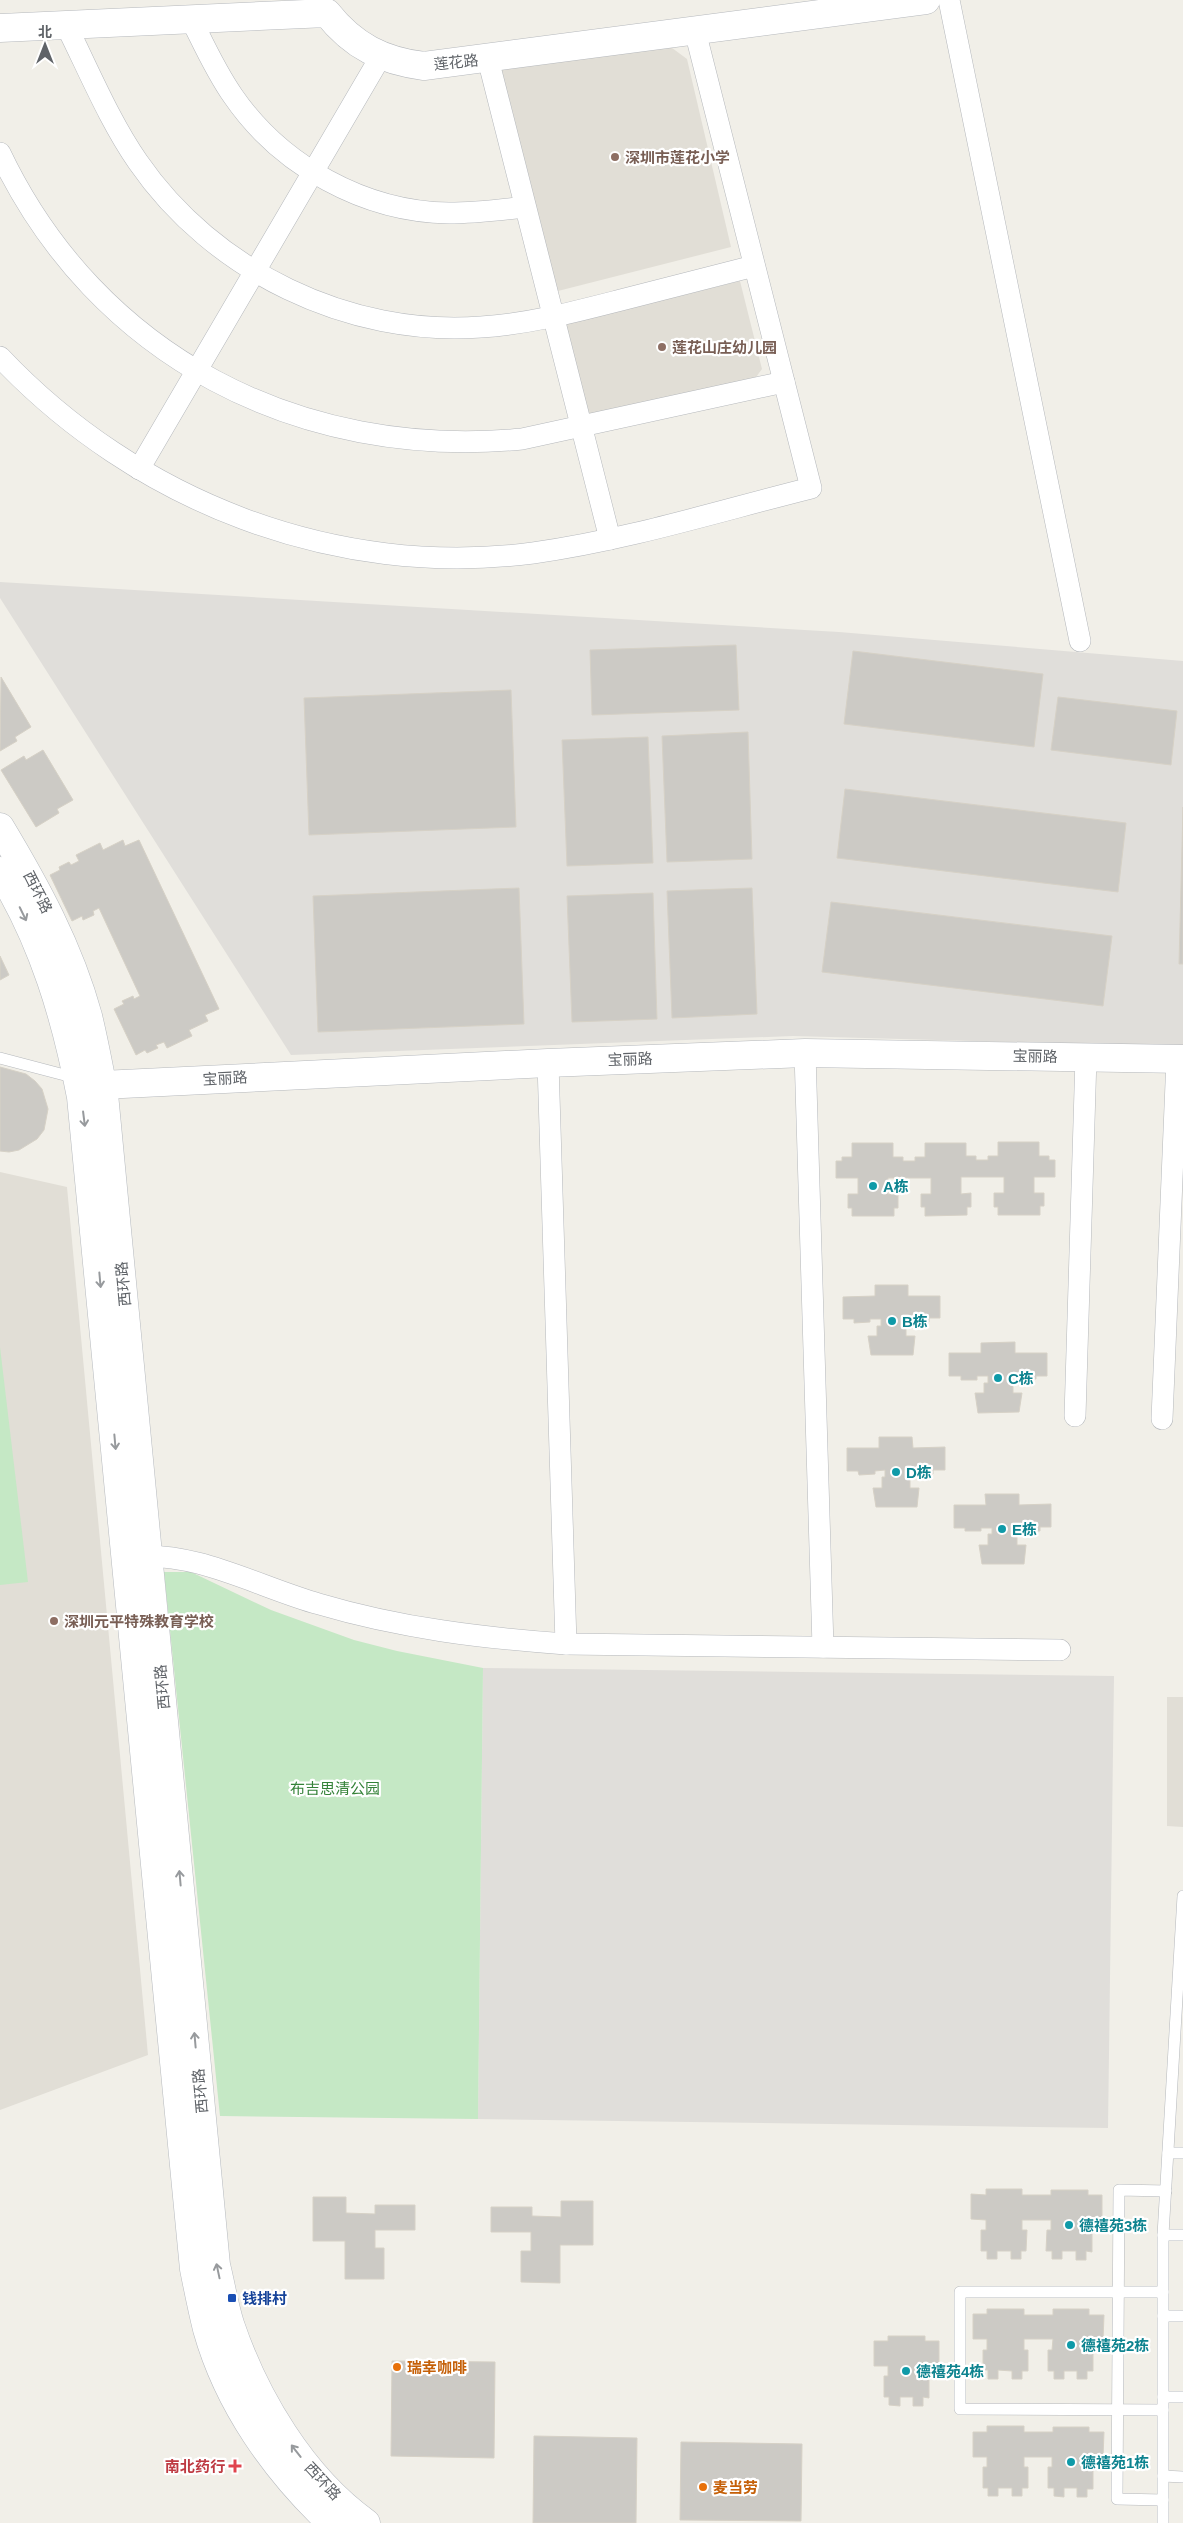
<svg xmlns="http://www.w3.org/2000/svg" width="1183" height="2523" viewBox="0 0 1183 2523" font-family="Arial,'Noto Sans SC',sans-serif">
<rect width="100%" height="100%" fill="#f1efe8"/>
<g fill="#e0deda">
<polygon points="0,582 839,632 1183,661 1183,1047 793,1036 291,1055 0,598"/>
<polygon points="483,1668 1114,1676 1108,2128 478,2119"/>
</g>
<g fill="#e1ded6">
<polygon points="664,42 687,59 731,247 554,292 497,66"/>
<polygon points="740,281 762,369 756,377 586,420 562,325"/>
<polygon points="0,1172 67,1187 148,2055 0,2110"/>
<polygon points="1167,1697 1183,1697 1183,1827 1167,1826"/>
</g>
<g fill="#c5e8c5">
<polygon points="0,1347 28,1582 0,1585"/>
<polygon points="164,1572 191,1572 271,1610 354,1640 397,1651 483,1668 478,2119 220,2116"/>
</g>
<g fill="#cccac5" stroke="#d6d1c6">
<polygon points="736,645 739,710 592,715 590,650"/>
<polygon points="853,651 1043,674 1034,747 844,724"/>
<polygon points="1,677 31,727 15,737 17,741 0,751"/>
<polygon points="511,690 516,827 309,835 304,698"/>
<polygon points="1058,697 1177,711 1171,765 1051,750"/>
<polygon points="748,732 752,859 667,862 662,736"/>
<polygon points="648,737 653,863 567,866 562,740"/>
<polygon points="43,750 73,800 57,809 59,813 36,827 1,770 24,756 26,760"/>
<polygon points="845,789 1126,823 1118,892 837,858"/>
<polygon points="1183,807 1183,964 1179,964"/>
<polygon points="123,840 125,846 139,840 219,1009 205,1015 208,1021 189,1030 192,1036 167,1048 164,1042 156,1045 158,1048 147,1053 145,1050 136,1055 114,1009 124,1004 122,1001 133,996 134,999 140,996 99,908 93,911 94,915 83,920 82,916 72,921 50,875 60,870 59,867 69,862 71,865 79,861 76,855 100,843 103,850"/>
<polygon points="519,888 524,1024 318,1032 313,896"/>
<polygon points="752,888 757,1014 672,1018 667,891"/>
<polygon points="653,893 657,1019 572,1022 567,896"/>
<polygon points="831,902 1112,936 1103,1006 822,972"/>
<polygon points="0,956 9,975 0,980"/>
<polygon points="0,1067 26,1074 35,1081 42,1089 48,1109 44,1130 37,1139 19,1150 9,1152 0,1151"/>
<polygon points="998,1142 1039,1142 1039,1156 1049,1156 1049,1160 1055,1160 1055,1177 1034,1177 1034,1193 1044,1193 1044,1206 1040,1206 1040,1215 998,1215 998,1207 994,1207 994,1193 1004,1193 1004,1177 961,1177 961,1194 971,1193 971,1207 967,1207 967,1215 925,1216 925,1207 921,1207 921,1194 931,1194 931,1178 888,1178 888,1194 898,1194 898,1208 894,1208 894,1216 852,1216 852,1208 848,1208 848,1194 858,1194 858,1178 836,1178 836,1161 842,1161 842,1157 852,1157 852,1143 893,1143 893,1157 903,1157 903,1161 915,1161 915,1157 925,1157 925,1143 966,1143 966,1156 976,1156 976,1160 988,1160 988,1156 998,1156"/>
<polygon points="875,1285 908,1285 908,1296 940,1296 940,1318 929,1318 929,1322 913,1322 913,1319 902,1319 902,1325 906,1325 906,1336 915,1336 913,1355 871,1355 868,1336 877,1336 877,1326 881,1326 881,1319 870,1319 870,1322 854,1323 854,1319 843,1319 843,1297 875,1296"/>
<polygon points="1015,1342 1015,1353 1047,1353 1047,1376 1036,1376 1036,1379 1019,1379 1019,1376 1009,1376 1009,1383 1013,1383 1013,1393 1022,1393 1019,1412 978,1413 975,1393 984,1393 984,1383 988,1383 988,1376 977,1376 977,1380 961,1380 961,1376 949,1376 949,1353 981,1353 981,1343"/>
<polygon points="879,1437 912,1437 913,1448 945,1447 945,1470 933,1470 933,1474 917,1474 917,1470 907,1470 907,1477 910,1477 910,1488 919,1488 917,1507 876,1507 873,1488 882,1488 882,1477 885,1477 885,1470 875,1471 875,1474 859,1475 858,1471 847,1471 847,1448 879,1448"/>
<polygon points="985,1494 1019,1494 1019,1505 1051,1504 1051,1527 1040,1527 1040,1531 1024,1531 1024,1527 1013,1527 1013,1534 1017,1534 1017,1545 1026,1545 1024,1564 982,1564 979,1545 988,1545 988,1534 992,1534 992,1528 981,1528 981,1531 965,1531 965,1528 954,1528 954,1505 986,1505"/>
<polygon points="986,2189 1022,2189 1022,2195 1051,2195 1051,2190 1088,2190 1088,2195 1102,2195 1102,2220 1088,2220 1088,2230 1092,2230 1092,2252 1086,2251 1086,2260 1076,2260 1076,2251 1062,2251 1062,2259 1052,2259 1052,2251 1046,2251 1047,2230 1051,2230 1051,2220 1022,2220 1022,2230 1027,2230 1026,2251 1021,2251 1021,2259 1011,2259 1011,2251 997,2251 997,2259 987,2259 987,2251 981,2251 981,2230 986,2230 986,2220 971,2219 971,2194 986,2195"/>
<polygon points="313,2197 346,2197 346,2213 375,2214 375,2205 415,2205 415,2230 375,2230 375,2248 384,2248 384,2279 345,2279 345,2241 313,2241"/>
<polygon points="561,2201 593,2201 593,2245 560,2245 560,2283 521,2282 521,2251 531,2251 531,2232 491,2232 491,2207 532,2207 532,2216 561,2217"/>
<polygon points="987,2309 1024,2309 1024,2315 1053,2315 1053,2309 1089,2309 1089,2315 1104,2315 1103,2340 1089,2340 1089,2350 1093,2350 1093,2371 1087,2371 1087,2379 1077,2379 1077,2371 1064,2371 1064,2379 1054,2379 1054,2371 1048,2371 1048,2350 1052,2350 1053,2339 1024,2339 1024,2350 1028,2350 1028,2371 1022,2371 1022,2379 1012,2379 1012,2371 998,2370 998,2379 988,2379 988,2370 983,2370 983,2350 987,2350 987,2339 973,2339 973,2314 987,2314"/>
<polygon points="888,2336 925,2336 925,2341 939,2341 939,2366 925,2366 925,2377 929,2377 929,2398 923,2397 923,2406 913,2406 913,2397 900,2397 900,2406 889,2405 889,2397 884,2397 884,2376 888,2376 888,2366 874,2366 874,2341 888,2341"/>
<polygon points="392,2361 495,2362 494,2458 391,2456"/>
<polygon points="987,2426 1024,2426 1024,2432 1053,2432 1053,2427 1089,2427 1089,2432 1104,2432 1103,2457 1089,2457 1089,2468 1093,2468 1093,2489 1087,2489 1087,2497 1077,2497 1077,2488 1064,2488 1064,2497 1054,2496 1054,2488 1048,2488 1048,2467 1052,2467 1052,2457 1024,2457 1024,2467 1028,2467 1028,2488 1022,2488 1022,2496 1012,2496 1012,2488 998,2488 998,2496 988,2496 988,2488 983,2488 983,2467 987,2467 987,2457 973,2457 973,2432 987,2432"/>
<polygon points="534,2436 637,2438 636,2523 533,2523"/>
<polygon points="681,2442 802,2444 801,2521 680,2520"/>
</g>
<g fill="none" stroke-linecap="round" stroke-linejoin="round">
<g stroke="#b5b8bc" stroke-width="12">
<g id="service">
<polyline points="0,1058 76,1078"/>
<polyline points="1168,2153 1183,2153"/>
<polyline points="1163,2235 1183,2235"/>
<polyline points="1163,2292 960,2292 960,2409 1163,2410"/>
<polyline points="1163,2316 1183,2316"/>
<polyline points="1163,2397 1183,2397"/>
<polyline points="1163,2476 1183,2477"/>
<polyline points="1163,2500 1117,2499 1119,2190 1166,2191"/>
<polyline points="1163,2523 1163,2235 1183,1896"/>
</g>
</g>
<g stroke="#b5b8bc" stroke-width="22">
<g id="minor">
<polyline points="949,0 1080,641"/>
<path d="M191,19C204,45 216,72 233,96C281,166 365,212 449,213C475,213 500,210 525,207"/>
<path d="M66,25C89,71 109,120 138,162C213,271 349,337 481,327C529,324 574,312 621,300C665,289 710,277 754,266"/>
<polyline points="488,59 610,539"/>
<path d="M0,153C97,357 300,460 522,439L784,382"/>
<path d="M0,357C136,501 335,579 533,553C627,540 719,511 811,488L695,31"/>
<polyline points="139,469 381,56"/>
<polyline points="805,1053 823,1647"/>
<polyline points="548,1063 566,1644"/>
<polyline points="1075,1416 1086,1057"/>
<polyline points="1162,1419 1177,1059"/>
<path d="M134,1557C194,1550 261,1588 319,1604C400,1628 482,1638 566,1644L1060,1650"/>
</g>
</g>
<g stroke="#b5b8bc" stroke-width="29">
<g id="tertiary">
<path d="M0,28L327,13C353,46 383,61 424,66L926,0"/>
<polyline points="79,1078 102,1085 548,1063 805,1053 1183,1059"/>
</g>
</g>
<g stroke="#b6babf" stroke-width="29">
<g id="secondary">
<path d="M0,827C36,887 69,947 88,1016C94,1041 99,1067 104,1094L216,2265C221,2285 224,2305 230,2324C255,2398 302,2477 366,2523"/>
<path d="M0,871C43,940 66,1018 81,1097L194,2269C198,2289 202,2309 207,2329C228,2404 275,2470 331,2523"/>
</g>
</g>
<use href="#service" stroke="#fff" stroke-width="11"/>
<use href="#minor" stroke="#fff" stroke-width="21"/>
<use href="#tertiary" stroke="#fff" stroke-width="28"/>
<use href="#secondary" stroke="#fff" stroke-width="28"/>
</g>
<defs><path id="oneway-shaft" d="M-6 0H5M1.5-3L5.5 0L1.5 3" fill="none" stroke-width="1.6" stroke-linecap="round" stroke-linejoin="round" transform="scale(1.25)"/></defs>
<g stroke="#979a9d">
<use href="#oneway-shaft" transform="translate(23 914) rotate(64)"/>
<use href="#oneway-shaft" transform="translate(84 1119) rotate(83)"/>
<use href="#oneway-shaft" transform="translate(100 1280) rotate(85)"/>
<use href="#oneway-shaft" transform="translate(115 1442) rotate(85)"/>
<use href="#oneway-shaft" transform="translate(180 1878) rotate(-95)"/>
<use href="#oneway-shaft" transform="translate(195 2040) rotate(-95)"/>
<use href="#oneway-shaft" transform="translate(218 2271) rotate(-102)"/>
<use href="#oneway-shaft" transform="translate(296 2451) rotate(-128)"/>
</g>
<g fill="#8d6e63" stroke="#fff" stroke-width="2">
<circle cx="615" cy="157" r="5"/>
<circle cx="662" cy="347" r="5"/>
<circle cx="54" cy="1621" r="5"/>
</g>
<g fill="#0f9aa8" stroke="#fff" stroke-width="2">
<circle cx="873" cy="1186" r="5"/>
<circle cx="892" cy="1321" r="5"/>
<circle cx="998" cy="1378" r="5"/>
<circle cx="896" cy="1472" r="5"/>
<circle cx="1002" cy="1529" r="5"/>
<circle cx="1069" cy="2225" r="5"/>
<circle cx="1071" cy="2345" r="5"/>
<circle cx="906" cy="2371" r="5"/>
<circle cx="1071" cy="2462" r="5"/>
</g>
<rect fill="#1a4fb4" stroke="#fff" stroke-width="2" x="227" y="2293" width="10" height="10" rx="2.5"/>
<g fill="#e8710a" stroke="#fff" stroke-width="2">
<circle cx="397" cy="2367" r="5"/>
<circle cx="703" cy="2487" r="5"/>
</g>
<path fill="#e0444e" stroke="#fff" stroke-width="2" d="M232.5 2458.5h5v5h5v5h-5v5h-5v-5h-5v-5h5z"/>
<g text-anchor="middle" dominant-baseline="central" stroke-width="4.5" stroke-linejoin="round" paint-order="stroke">
<g font-size="15" fill="#5f6368" stroke="#fff">
<text transform="translate(456 62) rotate(-6)">莲花路</text>
<text transform="translate(38 892) rotate(63)">西环路</text>
<text transform="translate(1035 1056) rotate(1)">宝丽路</text>
<text transform="translate(630 1059) rotate(-2)">宝丽路</text>
<text transform="translate(225 1078) rotate(-3)">宝丽路</text>
<text transform="translate(123 1284) rotate(-95)">西环路</text>
<text transform="translate(162 1687) rotate(-95)">西环路</text>
<text transform="translate(200 2091) rotate(-95)">西环路</text>
<text transform="translate(323 2481) rotate(47)">西环路</text>
</g>
<g font-size="15" font-weight="bold" fill="#785e54" stroke="#fff" text-anchor="start">
<text x="625" y="157">深圳市莲花小学</text>
<text x="672" y="347">莲花山庄幼儿园</text>
<text x="64" y="1621">深圳元平特殊教育学校</text>
</g>
<g font-size="15" font-weight="bold" fill="#0d838f" stroke="#fff" text-anchor="start">
<text x="883" y="1186">A栋</text>
<text x="902" y="1321">B栋</text>
<text x="1008" y="1378">C栋</text>
<text x="906" y="1472">D栋</text>
<text x="1012" y="1529">E栋</text>
<text x="1079" y="2225">德禧苑3栋</text>
<text x="1081" y="2345">德禧苑2栋</text>
<text x="916" y="2371">德禧苑4栋</text>
<text x="1081" y="2462">德禧苑1栋</text>
</g>
<g font-size="15" fill="#348238" stroke="#fff">
<text x="335" y="1788">布吉思清公园</text>
</g>
<g font-size="15" font-weight="bold" fill="#164399" stroke="#fff" text-anchor="start">
<text x="242" y="2298">钱排村</text>
</g>
<g font-size="15" font-weight="bold" fill="#c56008" stroke="#fff" text-anchor="start">
<text x="407" y="2367">瑞幸咖啡</text>
<text x="713" y="2487">麦当劳</text>
</g>
<g font-size="15" font-weight="bold" fill="#be3a42" stroke="#fff" text-anchor="end">
<text x="225" y="2466">南北药行</text>
</g>
</g>
<g transform="translate(45 45)" stroke="#ffffff" stroke-width="4" paint-order="stroke">
<path d="M0-4L9 19L0 12L-9 19Z" fill="#5f6368"/>
<text y="-8" font-size="14" font-weight="bold" text-anchor="middle" fill="#5f6368">北</text>
</g>
</svg>
